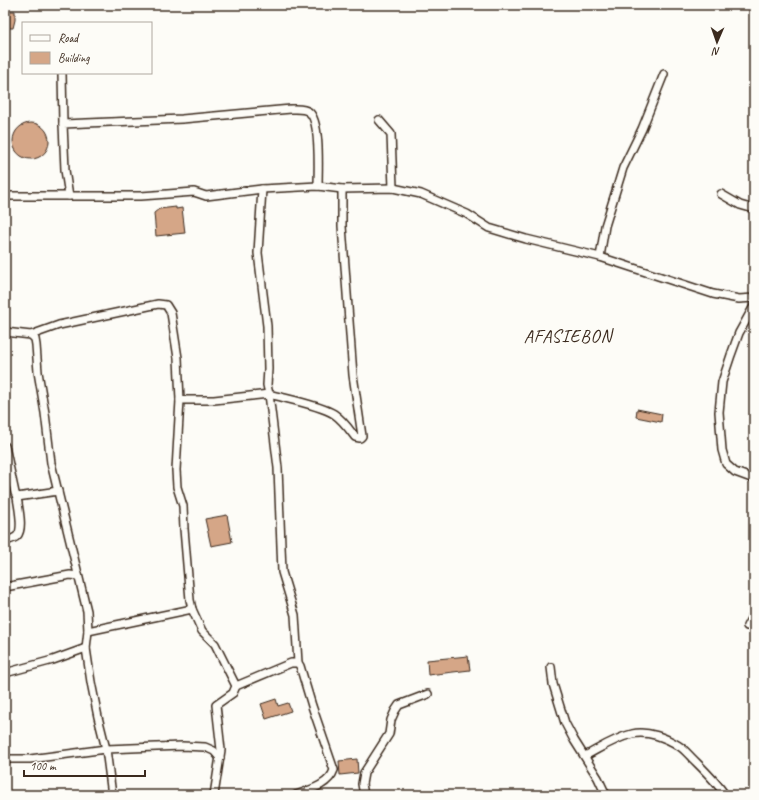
<svg xmlns="http://www.w3.org/2000/svg" width="759" height="800" viewBox="0 0 759 800" font-family="Caveat,sans-serif">
<rect width="100%" height="100%" fill="#fdfcf7"/>
<filter id="ink" filterUnits="userSpaceOnUse"><feTurbulence type="fractalNoise" baseFrequency=".025" numOctaves="2"/><feDisplacementMap in="SourceGraphic" scale="8" xChannelSelector="R" yChannelSelector="G"/><feConvolveMatrix kernelMatrix="1 2 1 2 8 2 1 2 1" color-interpolation-filters="sRGB"/></filter>
<g filter="url(#ink)">
<g fill="#d5a687" stroke="#3b2a1e">
<polygon points="5,11 15,11 15,20 13,28 5,28"/>
<circle cx="31" cy="141" r="18"/>
<polygon points="176,207 176,209 182,208 185,233 156,236 154,213 159,209"/>
<polygon points="637,409 662,414 661,422 636,417"/>
<polygon points="227,515 232,542 211,546 205,519"/>
<polygon points="468,656 470,670 428,675 427,660"/>
<polygon points="276,699 278,706 288,703 291,711 266,719 261,704"/>
<polygon points="357,759 358,773 340,775 339,761"/>
</g>
<g fill="none" stroke-linecap="round" stroke-linejoin="round">
<g stroke="#3b2a1e" stroke-width="10">
<g id="minor">
<polyline points="62,73 63,124"/>
<polyline points="379,120 391,134 393,188"/>
<polyline points="721,194 740,205 754,209"/>
<polyline points="5,196 141,196 194,192 206,196 262,189 318,186 342,189 393,188 421,194 467,214 489,228 526,239 600,257 713,294 739,299 754,298"/>
<path d="M69,196L65,170L63,124L182,119L291,109C297,109 304,108 309,112C321,121 318,171 318,186"/>
<polyline points="600,257 605,226 623,168 642,129 664,74"/>
<polyline points="754,306 739,333 731,355 722,382 719,412 722,450 726,464 735,472 754,479"/>
<polyline points="5,332 31,335 35,339 36,345 38,372 45,413 51,463 87,611 88,631 86,648 91,682 98,717 106,749 112,795"/>
<polyline points="31,335 59,325 158,304 166,305 171,313 178,358 180,400 176,470 177,487 183,506 184,529 190,600 192,609 202,631 215,644 236,686 233,693 216,705 221,750 214,795"/>
<polyline points="180,400 214,400 269,394 267,385 268,369 267,326 258,253 262,189"/>
<polyline points="5,446 15,493 17,497 58,491"/>
<path d="M5,541C9,540 14,539 17,536C24,529 18,506 17,497"/>
<polyline points="5,587 70,575 78,576"/>
<polyline points="747,626 754,613"/>
<polyline points="88,631 192,609"/>
<path d="M298,663L295,615L282,572L278,468L269,394C287,399 320,405 334,414C343,420 349,429 355,437L360,438L362,436L353,375L342,226V189"/>
<polyline points="551,667 553,684 565,723 574,740 598,778 606,795"/>
<polyline points="5,673 53,660 86,648"/>
<path d="M236,686L291,663H298L300,666L312,706L334,770C329,785 310,790 296,795"/>
<path d="M585,756C600,748 615,738 632,734C647,730 667,738 679,746C684,749 688,754 692,758C704,770 716,781 725,795"/>
<polyline points="5,759 30,759 106,749 182,746 205,747 214,751 220,758"/>
<polyline points="364,795 362,784 364,773 389,734 391,720 395,711 399,705 428,694"/>
</g>
</g>
<use href="#minor" stroke="#fdfcf7" stroke-width="7"/>
</g>
</g>
<g text-anchor="middle" dominant-baseline="central" stroke-width="4" stroke-linejoin="round" paint-order="stroke">
<g font-size="18" letter-spacing="1" fill="#3b2a1e" stroke="#fdfcf7">
<text x="568" y="336">AFASIEBON</text>
</g>
</g>
<rect width="759" height="800" fill="none" stroke="#fdfcf7" stroke-width="20"/>
<rect x="10" y="10" width="739" height="780" fill="none" stroke="#3b2a1e" stroke-width="1.5" filter="url(#ink)"/>
<rect x="22" y="22" width="130" height="52" fill="#fdfcf7" stroke="#afa8a0"/>
<rect x="30" y="35" width="20" height="6" fill="#fdfcf7" stroke="#afa8a0"/>
<text x="58" y="42" font-size="12" fill="#3b2a1e">Road</text>
<rect x="30" y="52" width="20" height="12" fill="#d5a687" stroke="#afa8a0"/>
<text x="58" y="62" font-size="12" fill="#3b2a1e">Building</text>
<g transform="translate(717 42) rotate(182)" stroke="#fdfcf7" stroke-width="3" paint-order="stroke">
<path d="M0-3L7 15L0 10L-7 15Z" fill="#3b2a1e"/>
<text y="-6" font-size="11" font-weight="bold" text-anchor="middle" fill="#3b2a1e">N</text>
</g>
<path d="M24 770v6h121v-6" fill="none" stroke="#3b2a1e" stroke-width="2"/>
<text x="30" y="770" font-size="12" fill="#3b2a1e" stroke="#fdfcf7" stroke-width="3" paint-order="stroke">100 m</text>
</svg>
